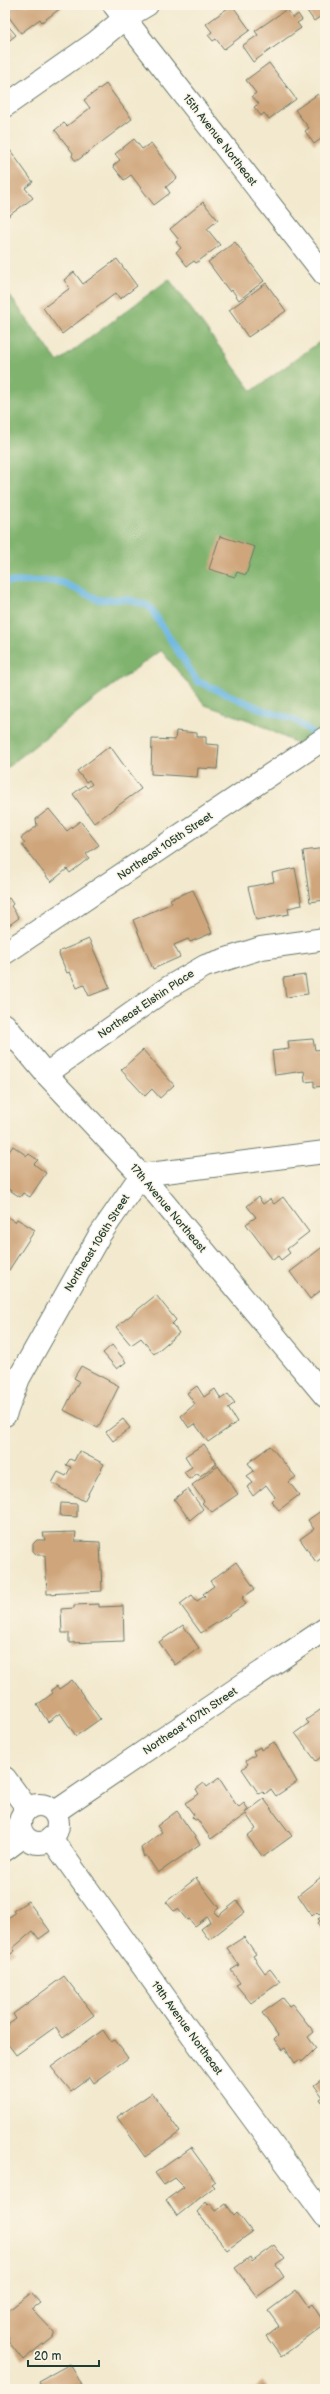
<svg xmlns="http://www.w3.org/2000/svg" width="330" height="2394" viewBox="0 0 330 2394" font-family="'Balsamiq Sans',sans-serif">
<rect width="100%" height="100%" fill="#fcf5e5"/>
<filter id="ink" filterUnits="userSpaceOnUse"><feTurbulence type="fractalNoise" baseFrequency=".025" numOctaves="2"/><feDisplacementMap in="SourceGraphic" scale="8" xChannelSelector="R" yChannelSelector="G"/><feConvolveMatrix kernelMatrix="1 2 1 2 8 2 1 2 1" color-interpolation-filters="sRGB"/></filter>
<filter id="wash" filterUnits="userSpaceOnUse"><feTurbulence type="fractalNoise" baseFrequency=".012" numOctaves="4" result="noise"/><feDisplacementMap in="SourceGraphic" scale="16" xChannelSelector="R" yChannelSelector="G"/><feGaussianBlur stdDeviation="0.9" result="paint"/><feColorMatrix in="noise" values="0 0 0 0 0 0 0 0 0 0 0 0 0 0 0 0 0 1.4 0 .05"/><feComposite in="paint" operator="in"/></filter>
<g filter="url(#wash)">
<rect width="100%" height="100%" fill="#f2e9ce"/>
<polygon fill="#80b36e" stroke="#507851" points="169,279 252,391 325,338 325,730 302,746 254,722 205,705 161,650 96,698 5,769 5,289 58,362"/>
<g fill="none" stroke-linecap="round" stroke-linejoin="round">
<polyline stroke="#68b5e2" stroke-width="7" points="5,582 58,581 100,600 127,599 149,606 197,681 261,709 295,720 320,739"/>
</g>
<g id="blocks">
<g fill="#cfa67c">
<polygon points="5,5 65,5 42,22 40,19 21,33 5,12"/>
<polygon points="232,5 250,30 224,49 216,39 213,41 208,35 212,32 206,24"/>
<polygon points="303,5 318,5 324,14 314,21"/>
<polygon points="287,9 293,18 298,14 302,20 297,23 301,28 253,62 242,46 258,35 255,31"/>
<polygon points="5,22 16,35 5,44"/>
<polygon points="269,63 296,99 269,119 264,113 261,116 254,107 259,104 252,96 256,93 246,80"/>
<polygon points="106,84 132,119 78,160 75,160 72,156 73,153 55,130 64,123 67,126 90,108 84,100"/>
<polygon points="318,94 323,101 325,99 325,136 314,144 305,131 309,128 295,110"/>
<polygon points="134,139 142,149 151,143 177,178 166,187 170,193 154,205 131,175 124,180 113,166 120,160 115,154"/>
<polygon points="10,150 33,182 25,188 33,198 7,217 5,214 5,153"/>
<polygon points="203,202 218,220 207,229 220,245 196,263 194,261 187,266 176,252 181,248 176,242 179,240 170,229"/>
<polygon points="235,242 264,281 239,300 232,290 230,292 208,262"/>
<polygon points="117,259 137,286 120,299 116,293 62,334 43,308 70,288 64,280 74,272 83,284"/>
<polygon points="266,283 286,311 248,337 229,310"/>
<polygon points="220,536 255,547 246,575 237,572 235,577 209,569"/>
<polygon points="176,731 197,733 197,737 206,737 206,744 219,745 217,769 198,768 197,777 151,774 152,739 175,740"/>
<polygon points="110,746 141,789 94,823 73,794 85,785 87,788 92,784 89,780 86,782 77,771"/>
<polygon points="49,809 67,831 80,821 99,845 86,854 89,858 70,873 67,869 51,882 22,845 25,843 21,838 37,826 36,819"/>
<polygon points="325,848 325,900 310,902 303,851"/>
<polygon points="295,868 302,905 288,908 289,914 256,920 248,887 274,882 272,873"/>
<polygon points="193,890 212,933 190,942 188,939 174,945 180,957 153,969 133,920 172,903 170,899"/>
<polygon points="9,898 13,904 11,906 19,918 5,928 5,900"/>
<polygon points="89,939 110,988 89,996 84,985 77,988 70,972 67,973 59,954 60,951"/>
<polygon points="305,975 308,994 286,997 283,978"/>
<polygon points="313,1039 315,1050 325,1049 325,1086 314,1087 314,1081 305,1082 304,1071 275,1075 272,1051 289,1049 288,1041"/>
<polygon points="143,1050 174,1085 160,1098 152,1089 145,1096 121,1070"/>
<polygon points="13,1146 27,1156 29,1154 38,1160 34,1164 46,1173 30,1197 23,1193 20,1197 5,1187 5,1151 8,1153"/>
<polygon points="258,1197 263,1204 270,1199 274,1204 283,1197 309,1232 287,1249 290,1253 281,1260 278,1256 273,1260 246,1224 256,1217 247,1206"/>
<polygon points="5,1215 15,1222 17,1219 35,1230 9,1270 5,1268"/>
<polygon points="325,1245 325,1287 310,1299 290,1272"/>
<polygon points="156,1295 176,1320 172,1324 179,1333 154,1354 141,1338 131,1345 116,1327"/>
<polygon points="112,1345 126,1362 117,1369 103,1353"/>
<polygon points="81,1366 119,1386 98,1428 64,1410 79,1381 74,1378"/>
<polygon points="197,1386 204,1397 215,1389 221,1399 228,1394 235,1403 228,1408 237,1422 208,1442 195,1424 189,1428 181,1416 195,1404 187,1393"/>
<polygon points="123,1419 130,1428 113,1441 106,1432"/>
<polygon points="204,1444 217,1464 200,1476 198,1473 189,1479 184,1472 192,1467 185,1456"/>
<polygon points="270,1446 296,1477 289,1482 299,1495 279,1510 271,1501 275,1497 266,1485 253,1496 247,1487 253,1483 247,1476 254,1471 248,1463"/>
<polygon points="79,1451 104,1464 84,1501 52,1483 58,1472 66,1476 71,1467 66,1465 70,1459 74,1461"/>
<polygon points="218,1466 238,1494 212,1512 202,1503 204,1501 192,1485"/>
<polygon points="188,1489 203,1509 190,1520 174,1499"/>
<polygon points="61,1503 77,1504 77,1517 60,1516"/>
<polygon points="325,1508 325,1556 316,1562 300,1539 314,1529 308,1520"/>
<polygon points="76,1532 75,1541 100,1542 102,1591 47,1594 45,1555 37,1555 33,1551 33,1544 37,1540 45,1540 43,1533"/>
<polygon points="236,1562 255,1589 242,1598 246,1604 201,1633 180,1604 192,1595 197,1601 205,1596 203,1594 214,1586 210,1581"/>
<polygon points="99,1604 99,1607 123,1606 124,1641 69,1643 69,1633 62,1633 61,1609 74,1608 74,1605"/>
<polygon points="183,1625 199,1648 175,1665 159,1642"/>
<polygon points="72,1680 100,1719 76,1736 60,1713 48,1722 37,1705 53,1693 51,1690 57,1686 59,1689"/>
<polygon points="323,1708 325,1710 325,1763 321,1757 316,1761 295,1733 309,1723 306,1720"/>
<polygon points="274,1742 297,1782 276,1796 271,1789 265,1794 263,1792 259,1794 242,1769 248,1764 246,1761 255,1755 253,1751 260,1747 261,1750"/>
<polygon points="219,1778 235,1803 239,1807 244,1803 248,1809 245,1813 264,1799 292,1836 263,1857 247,1836 256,1829 246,1814 211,1839 197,1819 195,1820 192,1817 194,1815 185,1803 199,1794 196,1789 204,1783 207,1787"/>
<polygon points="177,1811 200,1844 158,1873 146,1855 144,1857 141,1848 162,1832 157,1826"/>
<polygon points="325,1874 325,1934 318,1923 320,1921 318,1919 324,1915 322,1912 319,1914 317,1912 312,1916 298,1895"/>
<polygon points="196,1878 219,1908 214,1912 218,1916 237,1901 245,1912 209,1940 201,1929 210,1922 207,1917 195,1926 189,1919 187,1920 178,1909 174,1911 166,1902"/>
<polygon points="28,1901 50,1931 39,1939 33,1931 13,1948 15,1951 5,1958 5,1932 8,1930 5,1920 15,1913 13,1911"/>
<polygon points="244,1937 256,1954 253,1956 265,1973 270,1969 280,1982 251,2003 236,1985 240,1983 231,1970 239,1965 227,1948"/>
<polygon points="64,1976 94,2015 63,2038 55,2027 16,2055 5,2040 5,2027 16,2019 13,2014"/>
<polygon points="283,1998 289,2006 292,2004 314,2032 308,2037 316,2048 302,2062 300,2059 295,2063 285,2048 282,2050 274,2039 278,2035 262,2013"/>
<polygon points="103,2030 111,2042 115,2040 128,2058 94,2083 90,2077 71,2091 51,2067"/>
<polygon points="325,2077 325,2106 320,2099 323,2097 314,2085"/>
<polygon points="152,2093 180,2132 145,2157 117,2117"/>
<polygon points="191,2148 215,2181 211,2184 214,2187 177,2216 166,2200 184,2187 175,2178 164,2185 155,2173"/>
<polygon points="206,2202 208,2205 210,2203 216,2211 226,2204 234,2215 237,2212 252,2232 227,2250 197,2212"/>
<polygon points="274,2245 285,2259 276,2265 284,2277 257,2297 235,2268 250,2257 252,2261"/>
<polygon points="296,2290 308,2307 312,2304 325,2324 281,2357 266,2336 279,2326 268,2311"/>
<polygon points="31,2293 40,2303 32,2309 54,2332 54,2335 23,2360 7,2340 9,2338 5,2332 5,2313"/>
<polygon points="70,2364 84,2389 43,2389 39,2381"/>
<polygon points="263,2382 269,2389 254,2389"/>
</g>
</g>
</g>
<g filter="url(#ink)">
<use href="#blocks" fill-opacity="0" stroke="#69796a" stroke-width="1"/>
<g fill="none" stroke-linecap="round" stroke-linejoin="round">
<g stroke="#69796a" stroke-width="24">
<g id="minor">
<polyline points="114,5 325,275"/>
<polyline points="5,106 96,42 125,18 147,5"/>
<polyline points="5,953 325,738"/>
<polyline points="5,1025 46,1074 141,1175 325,1396"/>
<polyline points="46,1074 169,987 205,966 261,948 325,939"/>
<polyline points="5,1415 19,1378 99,1236 141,1175 325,1152"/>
<polyline points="5,1778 27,1808"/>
<circle cx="39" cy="1824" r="19"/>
<polyline points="55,1812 325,1629"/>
<polyline points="51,1838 199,2045 325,2216"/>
<polyline points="5,1850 24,1836"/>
</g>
</g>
<use href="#minor" stroke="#fff" stroke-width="22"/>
</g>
</g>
<g text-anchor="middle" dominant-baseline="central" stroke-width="3" stroke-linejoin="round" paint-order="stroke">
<g font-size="11" fill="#1f3d34" stroke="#fcf5e5">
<text transform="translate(220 140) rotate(52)">15th Avenue Northeast</text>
<text transform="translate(165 846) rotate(-34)">Northeast 105th Street</text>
<text transform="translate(146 1004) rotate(-34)">Northeast Elshin Place</text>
<text transform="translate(168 1208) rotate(50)">17th Avenue Northeast</text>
<text transform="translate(97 1243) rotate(-58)">Northeast 106th Street</text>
<text transform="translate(190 1721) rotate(-34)">Northeast 107th Street</text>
<text transform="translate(187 2028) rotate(54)">19th Avenue Northeast</text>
</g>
</g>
<rect width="330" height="2394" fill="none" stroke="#fcf5e5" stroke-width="20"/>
<path d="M28 2360v6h71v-6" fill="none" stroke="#1f3d34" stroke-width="2"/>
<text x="34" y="2360" font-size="12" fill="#1f3d34" stroke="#fcf5e5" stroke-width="3" paint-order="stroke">20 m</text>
</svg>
